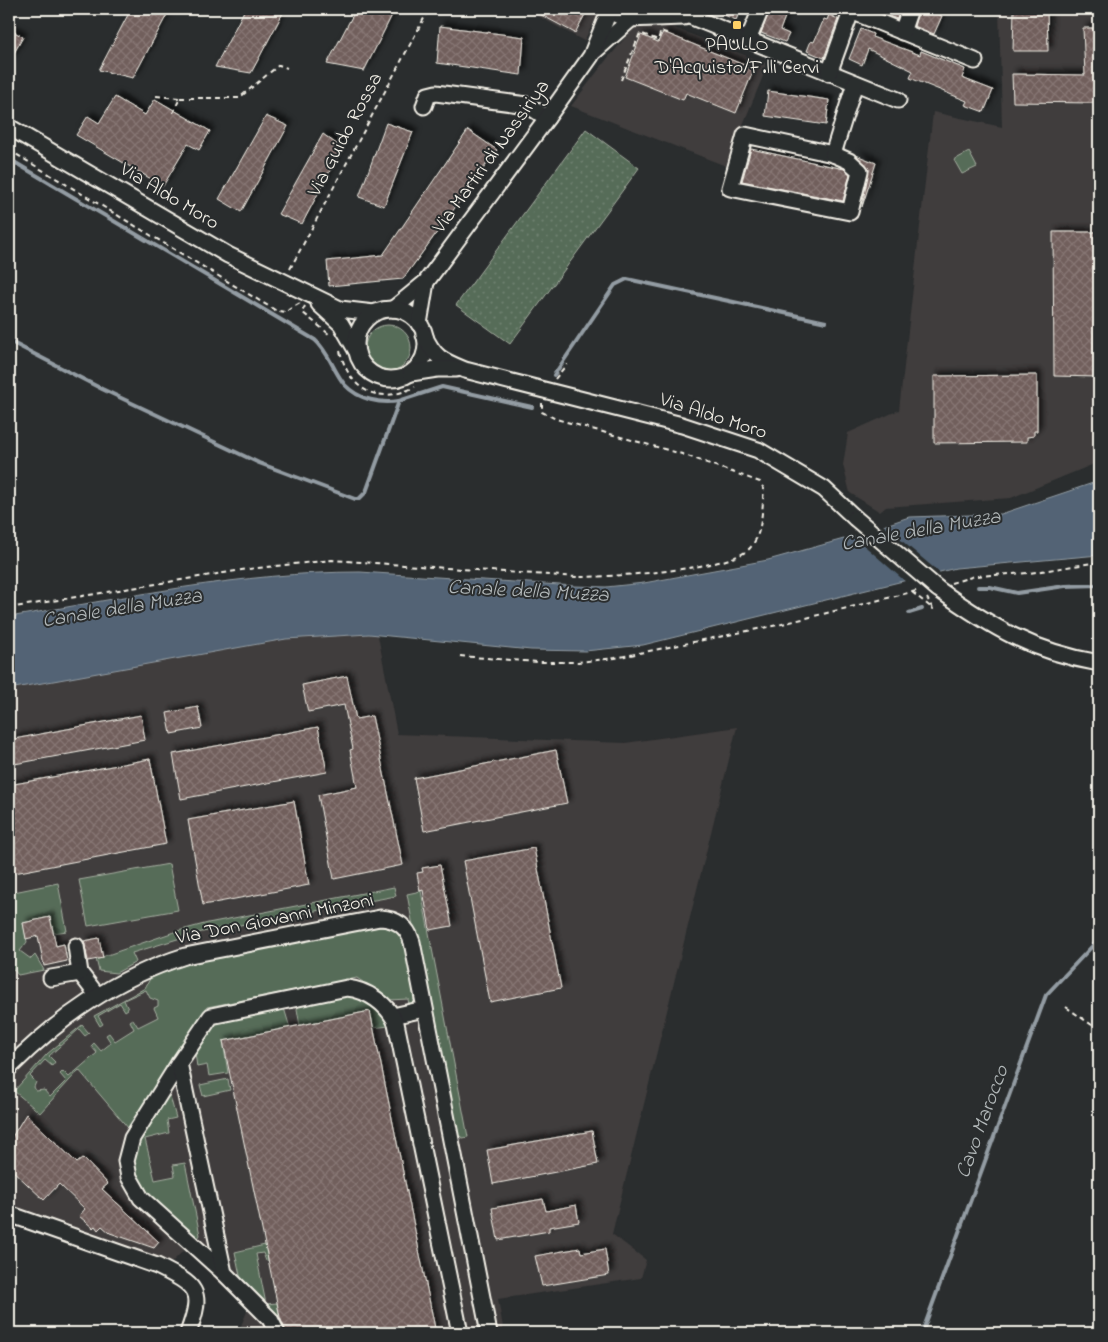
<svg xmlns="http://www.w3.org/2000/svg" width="1108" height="1342" viewBox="0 0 1108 1342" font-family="'Indie Flower',sans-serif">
<defs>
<pattern id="park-dots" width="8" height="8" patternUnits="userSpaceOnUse" patternTransform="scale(1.25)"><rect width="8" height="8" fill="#566c58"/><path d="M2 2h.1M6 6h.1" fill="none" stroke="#6f8170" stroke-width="1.8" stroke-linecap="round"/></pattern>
<pattern id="building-cross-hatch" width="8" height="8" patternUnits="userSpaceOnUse" patternTransform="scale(1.25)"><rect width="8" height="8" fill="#715e5c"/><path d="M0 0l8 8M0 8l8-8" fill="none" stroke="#867673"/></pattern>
<filter id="shadow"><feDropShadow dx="4.5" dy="-4.5" stdDeviation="2.5" flood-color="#0009"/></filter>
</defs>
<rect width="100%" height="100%" fill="#2a2d2e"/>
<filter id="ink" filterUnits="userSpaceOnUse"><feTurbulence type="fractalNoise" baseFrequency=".02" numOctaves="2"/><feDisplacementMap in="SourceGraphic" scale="10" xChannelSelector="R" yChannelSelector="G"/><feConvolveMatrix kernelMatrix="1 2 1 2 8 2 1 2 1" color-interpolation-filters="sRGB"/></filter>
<g filter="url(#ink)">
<g fill="#3f3c3c">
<polygon points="525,9 601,9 584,41"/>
<polygon points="999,9 1098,9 1099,462 1011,498 886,507 880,512 850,493 843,465 848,433 899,410 933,112 1002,127"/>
<polygon points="657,24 675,28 765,63 766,69 726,166 571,106 610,55 611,55 632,29 639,25"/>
<polygon points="375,620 397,734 625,743 737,727 612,1234 646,1260 641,1278 498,1299 504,1333 238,1333 248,1309 184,1250 169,1265 9,1205 9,674"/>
</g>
<g fill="#566c58" stroke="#a5aea0">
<polygon points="969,152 977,167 962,174 954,160"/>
<circle cx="388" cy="348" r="23"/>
<polygon points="169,864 178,910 88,926 79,880"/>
<polygon points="58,883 67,931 53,933 49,917 23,923 27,942 20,951 31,959 35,955 44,970 18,975 9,964 9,893"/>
<polygon points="394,887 396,896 197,933 132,953 136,962 116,973 99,971 96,959 174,932 208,923"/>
<polygon points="421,891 468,1137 463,1138 456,1134 449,1116 407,894"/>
<path d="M378,927C412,926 410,973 414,998L412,1004L409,1005L408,999L389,1000L357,978L207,1007L129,1129L79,1070L40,1113L14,1091L47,1054L82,1025L89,1033L85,1036L79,1029L49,1056L55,1062L52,1066L45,1060L30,1076L36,1082L34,1087L36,1091L44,1090L50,1097L66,1081L60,1074L63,1071L69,1077L97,1053L91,1046L94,1043L101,1051L111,1043L106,1035L109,1033L115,1041L134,1029L130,1021L133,1019L138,1027L158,1017L154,1008L158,1006V1001L150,998L146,990L124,1000L128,1009L125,1011L120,1003L98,1016L103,1024L100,1026L94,1016L145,988L152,975L180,965Z"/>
<path d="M349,995C365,999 384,1008 389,1026L373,1028L300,1026L297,1009L300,1004Z"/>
<polygon points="284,1008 290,1028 223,1041 228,1073 209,1076 207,1065 197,1067 195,1053 217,1022"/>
<polygon points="228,1079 230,1090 203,1096 200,1085"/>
<path d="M170,1096L176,1118L167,1120L169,1133L145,1139L155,1180L175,1176L173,1165L185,1163L200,1235L197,1240C172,1216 123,1187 137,1146C142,1129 157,1112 166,1097Z"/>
<polygon points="265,1245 268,1260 266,1261 263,1253 256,1254 266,1304 277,1303 283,1333 241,1280 235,1252"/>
</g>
<polygon fill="url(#park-dots)" stroke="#a5aea0" points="586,129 639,168 510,344 456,305"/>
<path fill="#526475" stroke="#939ca3" d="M1099,481V555L956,568L643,645L585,651L531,650L369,634L286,639L9,689V617C124,598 242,572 360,572L575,586L606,587L644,583L768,560L851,537L909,517L1001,514Z"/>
<polygon fill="#2a2d2e" points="882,524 941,574 907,583 851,534"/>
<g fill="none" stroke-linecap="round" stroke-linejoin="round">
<g stroke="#939ca3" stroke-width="4">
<path d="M9,159L315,340C329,352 333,371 345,385C359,400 381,404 399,401"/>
<polyline points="9,341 102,389 259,463 355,499 359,499 366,492 399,401 442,387 532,407"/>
<polyline points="554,375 615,285 627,279 826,322"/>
<polyline points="978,587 990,587 1017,593 1065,586 1099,585"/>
<polyline points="909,613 922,609"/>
<polyline points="922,1333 1046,995 1099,939"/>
</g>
</g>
<g fill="url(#building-cross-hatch)" stroke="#f4f1e8" filter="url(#shadow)">
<polygon points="131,9 170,9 133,78 99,70"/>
<polygon points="245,9 285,9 251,73 215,67"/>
<polygon points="356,9 395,9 364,71 327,64"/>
<polygon points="530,9 588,9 575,33"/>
<polygon points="710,9 741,9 736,20"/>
<polygon points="770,9 788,9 780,30 789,34 785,42 761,33"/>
<polygon points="870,9 900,9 897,19"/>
<polygon points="919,9 934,9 932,12 942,16 934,34 914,26"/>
<polygon points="1014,9 1047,9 1048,51 1013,51"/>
<polygon points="829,15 838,19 824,58 807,51 811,41 814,42 824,19 827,20"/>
<polygon points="440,26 524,37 521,75 437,63"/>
<polygon points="1083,28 1093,28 1099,60 1099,99 1096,99 1096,103 1013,102 1012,74 1085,75"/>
<polygon points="9,29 23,37 9,62"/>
<polygon points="861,29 873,34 872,37 920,55 921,51 965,69 962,78 993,90 984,112 965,105 967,101 910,78 913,71 868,49 862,65 849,59"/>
<polygon points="663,32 754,69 736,113 686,93 683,100 625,77 641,35 658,42"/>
<polygon points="768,91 829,100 826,125 765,116"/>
<polygon points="115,97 145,115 155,99 210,131 199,150 188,144 163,186 76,135 88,116 99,123"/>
<polygon points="266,116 288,126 241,212 219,199"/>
<polygon points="386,123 413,132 384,206 359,197"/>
<polygon points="468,130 497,150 403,279 329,286 327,261 383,255"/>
<polygon points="323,134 342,148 302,224 278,214"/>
<polygon points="751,149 844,169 850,174 843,201 742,181"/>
<polygon points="856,155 876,163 862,207 869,169"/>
<polygon points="1053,232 1099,232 1099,377 1054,376"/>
<polygon points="1037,375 1037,431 1034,431 1034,436 1027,437 1027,442 934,443 934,376"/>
<polygon points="347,676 356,719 372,716 403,865 334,879 318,795 357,787 350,750 353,749 344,705 308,712 302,685"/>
<polygon points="198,707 202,728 171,734 167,713"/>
<polygon points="141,715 145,740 9,765 9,740"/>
<polygon points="318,727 327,772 181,799 173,754"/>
<polygon points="556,750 567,803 424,831 414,778"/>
<polygon points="150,759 166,844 9,874 9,785"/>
<polygon points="294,801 309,885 203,905 188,820"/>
<polygon points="534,848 561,988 490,1002 463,861"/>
<polygon points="440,865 452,926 430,930 423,890 420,891 417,873 423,872 422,868"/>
<polygon points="50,917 56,946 64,944 67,961 44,966 38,936 26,939 23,923"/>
<polygon points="99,938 103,958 88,961 84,941"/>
<polygon points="370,1011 436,1333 286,1333 280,1317 223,1041"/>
<polygon points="26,1114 77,1163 83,1158 108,1184 102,1189 159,1242 154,1248 110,1233 102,1226 98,1230 95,1226 93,1228 79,1216 85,1209 59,1184 44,1200 9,1167 9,1142"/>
<polygon points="592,1131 598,1164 493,1184 487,1150"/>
<polygon points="543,1199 546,1211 576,1205 579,1222 549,1227 549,1231 498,1240 492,1208"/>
<polygon points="580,1248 581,1253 605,1249 609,1275 542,1286 535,1256"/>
</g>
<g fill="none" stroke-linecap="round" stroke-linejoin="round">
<g stroke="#f4f1e8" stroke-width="19">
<g id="minor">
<polyline points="612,9 617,15 626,19 684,17"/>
<polyline points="672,9 898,100"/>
<polyline points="851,11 975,61"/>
<polyline points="902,32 910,9"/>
<polyline points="748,40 761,9"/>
<polyline points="595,51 631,19"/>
<polyline points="829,73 852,9"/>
<polyline points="424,106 428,95 436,93 527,105 547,118"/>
<polyline points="9,127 228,255 340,309 374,313"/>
<polygon points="745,135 833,154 849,161 860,171 850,212 730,188"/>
<polyline points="833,154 855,83"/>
<polyline points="319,304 341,324 356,350"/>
<polyline points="393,309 426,282 547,118 591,56 610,9"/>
<circle cx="391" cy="344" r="35"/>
<polyline points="419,324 426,282"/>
<path d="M424,335C434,358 443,361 465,370L682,425L758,450L824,489L855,518"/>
<polyline points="411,373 437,369 456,369"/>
<path d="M938,589C993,628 1031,651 1099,663"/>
<polyline points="76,946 80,973 97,995"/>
<polyline points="51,978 80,973"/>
<polyline points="393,1016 424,1009"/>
<polyline points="179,1063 132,1138 126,1161 129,1177 141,1198 224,1273"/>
<path d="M9,1068C60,1017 115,978 185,956L380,918C397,919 407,926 412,942L489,1333"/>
<path d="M9,1214L157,1266C197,1286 204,1290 188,1333"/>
<path d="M277,1333L270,1319L224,1273L179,1063L211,1016L347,988C367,990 388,1004 396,1023L460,1333"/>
</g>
</g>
<g stroke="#f4f1e8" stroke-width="2" stroke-dasharray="5 4" stroke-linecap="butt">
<polyline points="621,80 640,33 658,40 661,31 666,33 668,31"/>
<polyline points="156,96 180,98 173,113"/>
<polyline points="180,98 239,98 279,65 287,68"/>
<polyline points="9,150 275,310 285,312 300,303"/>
<polyline points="290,269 429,9"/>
<polyline points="305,306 302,312 330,335"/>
<path d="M340,351C350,392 378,405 415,387"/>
<polyline points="555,379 567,364"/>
<polyline points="951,583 975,576 1029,573 1099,562"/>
<polyline points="912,592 933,609 927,598"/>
<path d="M9,608L248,569L332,560L577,577C609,577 731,570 750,548C763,534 762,507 764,489L760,482L682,454L556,419L542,412V403"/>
<polyline points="460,656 537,662 578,662 615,658 782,624 920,590"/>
<polyline points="1066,1007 1099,1030"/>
</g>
<use href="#minor" stroke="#2a2d2e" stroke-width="15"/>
<g stroke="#f4f1e8" stroke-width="19" stroke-linecap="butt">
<polyline id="minor-bridge" points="855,518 938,589"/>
</g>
<use href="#minor-bridge" stroke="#2a2d2e" stroke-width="15"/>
</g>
</g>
<rect fill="#ffd166" stroke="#2a2d2e" stroke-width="2" x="732" y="20" width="10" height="10" rx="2.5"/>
<g text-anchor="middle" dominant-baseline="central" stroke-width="4" stroke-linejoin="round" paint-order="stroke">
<g font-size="20" fill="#f4f1e8" stroke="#2a2d2e">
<text x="737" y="45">PAULLO<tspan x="737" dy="23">D'Acquisto/F.lli Cervi</tspan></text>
</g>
<g font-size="20" fill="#f4f1e8" stroke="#2a2d2e">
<text transform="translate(346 135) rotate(-62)">Via Guido Rossa</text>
<text transform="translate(492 157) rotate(-54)">Via Martiri di Nassiriya</text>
<text transform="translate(169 197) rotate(31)">Via Aldo Moro</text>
<text transform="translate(713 417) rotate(18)">Via Aldo Moro</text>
<text transform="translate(275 920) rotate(-11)">Via Don Giovanni Minzoni</text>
</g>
<g font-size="21" font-style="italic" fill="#b3b9ba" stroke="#2a2d2e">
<text transform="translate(921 531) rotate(-10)">Canale della Muzza</text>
<text transform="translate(528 592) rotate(3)">Canale della Muzza</text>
<text transform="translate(122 609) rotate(-9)">Canale della Muzza</text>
<text transform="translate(983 1122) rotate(-70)">Cavo Marocco</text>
</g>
</g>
<rect width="1108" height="1342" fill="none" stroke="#2a2d2e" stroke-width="30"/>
<rect x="15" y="15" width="1078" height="1312" fill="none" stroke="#f4f1e8" stroke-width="2" filter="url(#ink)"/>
</svg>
